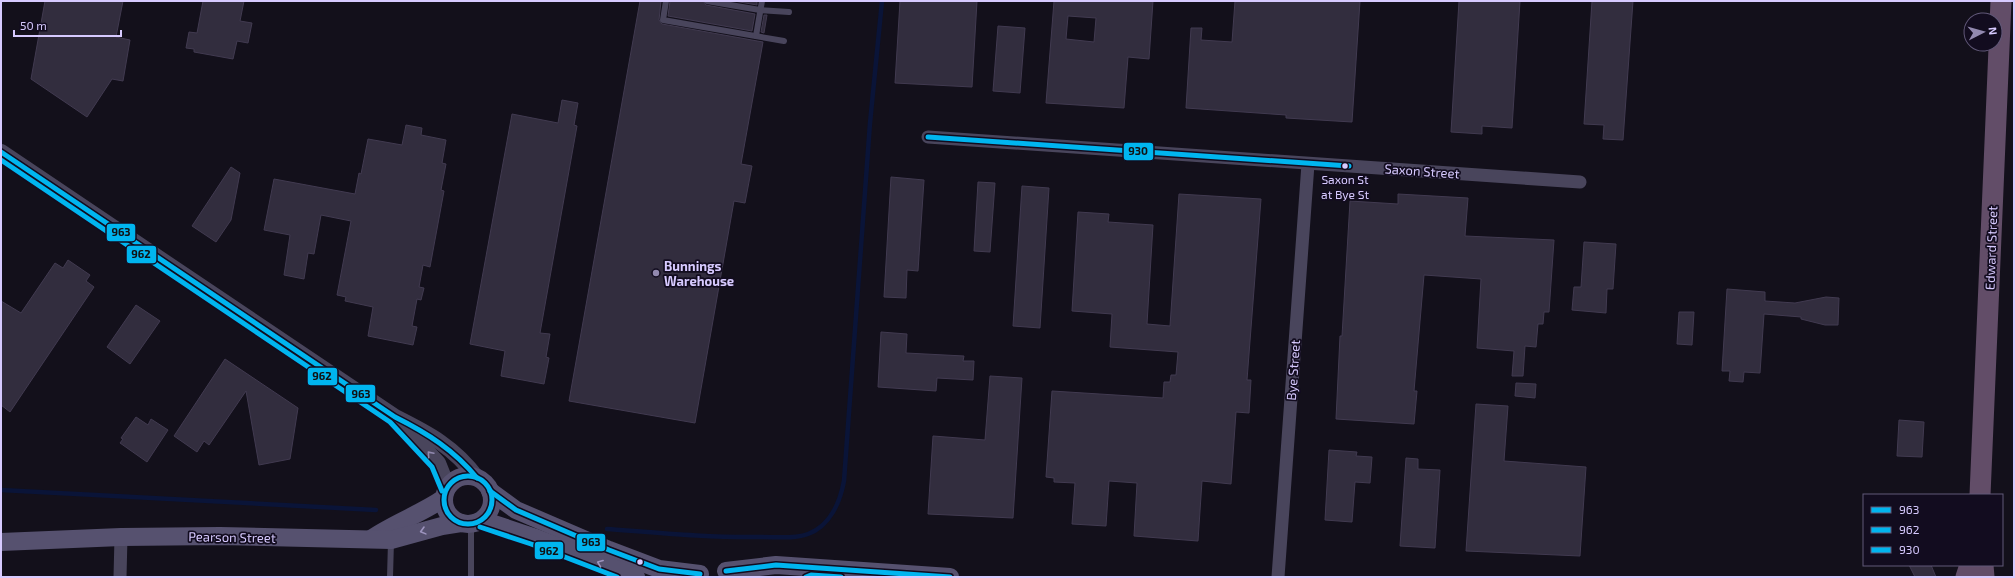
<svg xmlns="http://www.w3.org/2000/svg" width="2015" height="578" viewBox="0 0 2015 578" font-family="'Exo 2',sans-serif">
<rect width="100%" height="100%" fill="#13101b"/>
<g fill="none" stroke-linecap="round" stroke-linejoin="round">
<g stroke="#0a1438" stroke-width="4.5">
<polyline points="1,490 376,510"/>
<path d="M607,529C659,533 710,538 762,537C777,537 794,539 808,534C830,526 840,502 844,481L870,123L882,1"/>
</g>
</g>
<g fill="#322d3e" stroke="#413a50" fill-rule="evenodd">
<polygon points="45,1 123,1 116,37 130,40 123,81 112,79 87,117 31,79"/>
<polygon points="203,1 244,1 240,21 252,23 248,43 237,41 233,59 194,52 194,49 186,48 189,32 197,33"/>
<polygon points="640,1 661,1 659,20 662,24 763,42 741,164 752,166 745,203 734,201 695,423 569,401"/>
<polygon points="670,1 703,1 706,5 755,14 752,31 668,16"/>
<polygon points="734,1 757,1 757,5"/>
<polygon points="900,1 977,1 972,87 895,83"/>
<path d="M1054,1H1153L1149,59L1128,57L1124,108L1046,103ZM1068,16L1096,18L1094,42L1066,39Z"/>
<polygon points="1235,1 1360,1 1352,122 1286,118 1286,115 1186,108 1191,28 1202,28 1201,40 1232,42"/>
<polygon points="1459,1 1520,1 1512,128 1482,126 1482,134 1451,132"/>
<polygon points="1592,1 1633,1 1623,140 1603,139 1604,125 1584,124"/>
<polygon points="764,15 767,15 764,33 761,32"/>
<polygon points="998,26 1025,28 1020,93 993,91"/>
<polygon points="562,100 578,103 574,125 577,126 540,333 550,334 546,357 549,358 544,384 501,376 505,351 470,344 512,114 558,123"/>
<polygon points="406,125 422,128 421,135 446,140 442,163 446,164 441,190 444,191 430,267 423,265 419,287 424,288 421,300 417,299 412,326 417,327 413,345 368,336 373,307 345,301 346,297 337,295 351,221 321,215 314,254 308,253 304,279 284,275 290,235 264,230 274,179 355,194 359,173 361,174 368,139 402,145"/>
<polygon points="231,167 240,173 231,220 216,242 192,226"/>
<polygon points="891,177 924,180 918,271 907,270 906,298 884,297"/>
<polygon points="978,182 995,183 990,252 974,251"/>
<polygon points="1022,186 1049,188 1040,328 1013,326"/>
<polygon points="1179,194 1261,199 1247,380 1251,380 1249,413 1236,412 1231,484 1202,481 1198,541 1134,536 1137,483 1109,481 1106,526 1072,524 1075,483 1054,482 1054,478 1046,477 1052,391 1163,398 1164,382 1170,382 1171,375 1176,375 1178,352 1110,347 1112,314 1072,311 1078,212 1109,214 1108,222 1153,225 1147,324 1170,326"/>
<polygon points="1398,194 1468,198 1465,236 1554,240 1549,312 1544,312 1543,324 1538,324 1536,347 1525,346 1523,376 1512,376 1514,351 1477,348 1481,279 1424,275 1414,391 1417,391 1414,424 1336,419 1340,336 1342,336 1350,201 1398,204"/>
<polygon points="1584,242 1616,244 1613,289 1607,289 1606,313 1572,310 1574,287 1581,287"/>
<polygon points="68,260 90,275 86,281 94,287 10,412 1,405 1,301 21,313 55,263 63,268"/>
<polygon points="1727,289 1765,292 1765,301 1795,303 1826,297 1839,298 1838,325 1825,325 1801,319 1801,317 1764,314 1760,373 1744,372 1743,382 1729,381 1730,371 1722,371"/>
<polygon points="136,305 160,321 130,364 107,347"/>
<polygon points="1679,312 1694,312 1692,345 1677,344"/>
<polygon points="881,332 907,334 906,353 964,356 963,361 974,361 973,380 937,378 936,391 878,387"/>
<polygon points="225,359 298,408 290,459 259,465 246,391 209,445 204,441 197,452 174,436"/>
<polygon points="990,376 1022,378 1013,518 928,514 933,436 985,440"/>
<polygon points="1516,383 1536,384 1535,398 1515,396"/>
<polygon points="1476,404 1508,406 1504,461 1586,467 1580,556 1466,551"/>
<polygon points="136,417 148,425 151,419 168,430 147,462 120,443 123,439 121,438"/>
<polygon points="1899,420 1924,422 1922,457 1897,456"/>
<polygon points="1329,450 1357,452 1356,456 1372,457 1370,483 1355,482 1352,522 1325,520"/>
<polygon points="1406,458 1418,459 1418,469 1440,470 1435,548 1400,546"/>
<polygon points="1909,565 1931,565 1936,577 1915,577"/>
</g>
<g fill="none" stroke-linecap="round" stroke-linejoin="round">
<g stroke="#49455c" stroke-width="6">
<polyline points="666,1 663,20 784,41"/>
<polyline points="707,1 760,10 789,12"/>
<polyline points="756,36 762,1"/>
<polyline points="471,524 471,577"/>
<polyline points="390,577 391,541"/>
</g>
<g stroke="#49455c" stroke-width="13">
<polyline points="928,137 1580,182"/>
<polyline points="120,577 121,537"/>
<polyline points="1278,577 1308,164"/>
</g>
<g stroke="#49455c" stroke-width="16">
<path d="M1,152L395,417C429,434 454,447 477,478"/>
<polyline points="404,427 438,463 448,488"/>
</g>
<g stroke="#56516f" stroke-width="18">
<circle cx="468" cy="500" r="24"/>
<polyline points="490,491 516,510 609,550 659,569 700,574"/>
<polyline points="482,520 533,537 636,577"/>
<path d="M371,539C394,523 421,514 444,498"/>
<polyline points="1,542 121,537 220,536 391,540 442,526 461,523"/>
<polyline points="726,571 776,565 950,577"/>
</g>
<g stroke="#624d68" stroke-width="21">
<polyline points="1980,495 2001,1"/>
<polyline points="1983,565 1984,577"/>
<polyline points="1966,577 1970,565"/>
</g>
<g stroke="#120c1f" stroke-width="8">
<g id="bus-1">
<path d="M1,152L395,417C427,433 454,450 477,478"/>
<circle cx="468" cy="500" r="24"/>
<polyline points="490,491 516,510 609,550 659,569 700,574"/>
<polyline points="726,571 776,565 950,577"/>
</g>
</g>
<g stroke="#120c1f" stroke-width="8">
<g id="bus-2">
<polyline points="1,160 390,422 432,467 442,491"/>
<polyline points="480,527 531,544 617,577"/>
<polyline points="806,577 811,575 841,577"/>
</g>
</g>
<g stroke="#120c1f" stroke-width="8">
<polyline id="bus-3" points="928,137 1349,166"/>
</g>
<use href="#bus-1" stroke="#00b5ef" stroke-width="5"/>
<use href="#bus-2" stroke="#00b5ef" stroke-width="5"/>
<use href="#bus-3" stroke="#00b5ef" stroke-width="5"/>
</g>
<defs><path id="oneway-chevron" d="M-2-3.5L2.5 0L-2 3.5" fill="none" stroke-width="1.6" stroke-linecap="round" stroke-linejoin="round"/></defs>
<use stroke="#9088ae" href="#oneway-chevron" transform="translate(430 454) rotate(-131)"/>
<g stroke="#9d94be">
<use href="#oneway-chevron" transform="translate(423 531) rotate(165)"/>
<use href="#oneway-chevron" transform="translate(600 563) rotate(-159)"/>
</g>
<g fill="#d7caff" stroke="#120c1f" stroke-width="1.5">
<circle cx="1345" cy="166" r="3.5"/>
<circle cx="640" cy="562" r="3.5"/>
</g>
<circle fill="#9289af" stroke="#120c1f" stroke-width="1.5" cx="656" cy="273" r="4"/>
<g text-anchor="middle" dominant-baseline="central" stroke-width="3.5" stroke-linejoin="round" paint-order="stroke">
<g font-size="12" fill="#d7caff" stroke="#120c1f">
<text x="1345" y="179">Saxon St<tspan x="1345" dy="15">at Bye St</tspan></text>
</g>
<g font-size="13" fill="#d7caff" stroke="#120c1f">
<text transform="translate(1422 171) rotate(4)">Saxon Street</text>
<text transform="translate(1991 248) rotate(-88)">Edward Street</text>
<text transform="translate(1293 370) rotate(-86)">Bye Street</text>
<text transform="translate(232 537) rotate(1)">Pearson Street</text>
</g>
<g font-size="13" font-weight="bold" fill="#d7caff" stroke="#120c1f" text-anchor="start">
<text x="664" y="266">Bunnings<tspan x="664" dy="15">Warehouse</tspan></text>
</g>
</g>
<g stroke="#120c1f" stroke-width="1.5">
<rect x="1123" y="142" width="31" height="19" rx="4" fill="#00b5ef"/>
<rect x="106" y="223" width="30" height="19" rx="4" fill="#00b5ef"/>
<rect x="126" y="245" width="31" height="19" rx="4" fill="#00b5ef"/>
<rect x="307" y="367" width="31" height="19" rx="4" fill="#00b5ef"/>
<rect x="345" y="384" width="31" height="19" rx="4" fill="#00b5ef"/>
<rect x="576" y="533" width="30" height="19" rx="4" fill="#00b5ef"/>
<rect x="534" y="541" width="30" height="19" rx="4" fill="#00b5ef"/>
</g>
<g font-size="11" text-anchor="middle" font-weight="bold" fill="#111">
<text x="1138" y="155">930</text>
<text x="121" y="236">963</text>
<text x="141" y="258">962</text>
<text x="322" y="380">962</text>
<text x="361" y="398">963</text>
<text x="591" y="546">963</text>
<text x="549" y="555">962</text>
</g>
<rect width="2015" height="578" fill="none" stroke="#d7caff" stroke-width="4"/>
<rect x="1863" y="494" width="140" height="72" fill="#120c1f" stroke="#615879"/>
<rect x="1871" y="507" width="20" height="6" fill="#00b5ef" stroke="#615879"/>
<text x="1899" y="514" font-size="12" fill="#d7caff">963</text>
<rect x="1871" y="527" width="20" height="6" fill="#00b5ef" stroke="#615879"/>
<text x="1899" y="534" font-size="12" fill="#d7caff">962</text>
<rect x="1871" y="547" width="20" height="6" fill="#00b5ef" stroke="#615879"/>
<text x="1899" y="554" font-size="12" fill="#d7caff">930</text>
<g transform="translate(1983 32) rotate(84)"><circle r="19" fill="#120c1f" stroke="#615879"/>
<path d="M0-3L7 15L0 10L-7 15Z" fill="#9289af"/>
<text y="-6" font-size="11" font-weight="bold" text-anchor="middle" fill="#d7caff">N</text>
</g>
<path d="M14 30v6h107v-6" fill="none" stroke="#d7caff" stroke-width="2"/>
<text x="20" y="30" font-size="12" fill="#d7caff" stroke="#120c1f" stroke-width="3" paint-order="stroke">50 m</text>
</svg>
